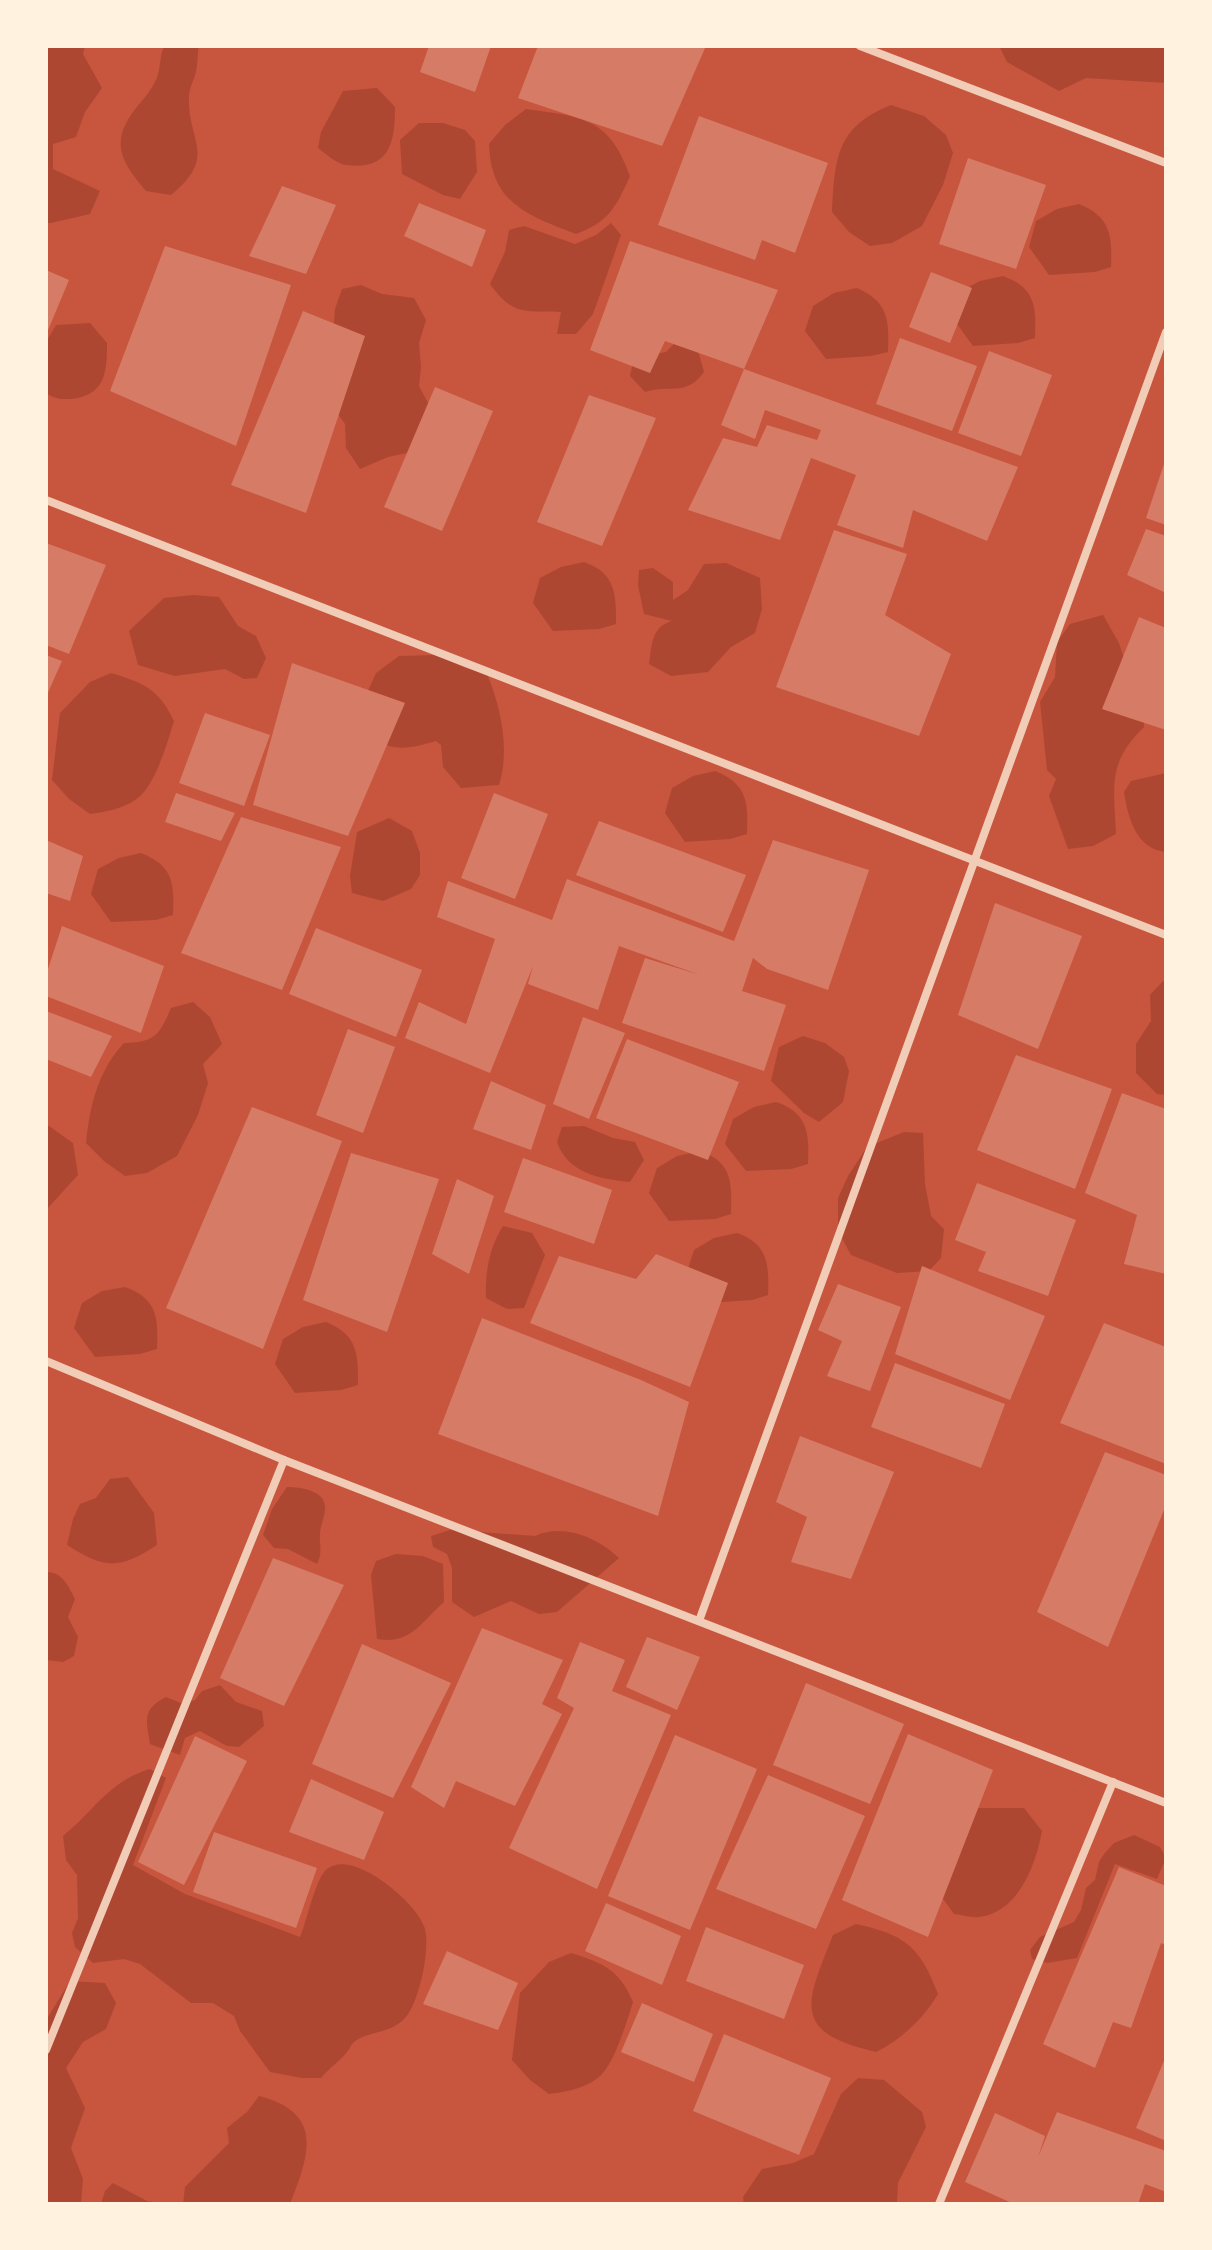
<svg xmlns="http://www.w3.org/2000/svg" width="1212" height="2250" viewBox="0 0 1212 2250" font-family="Inter,sans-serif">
<rect width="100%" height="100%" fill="#c8553d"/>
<g fill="#ae4732">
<polygon points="46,46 85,46 83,54 102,88 85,112 76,137 53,144 53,169 100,191 90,214 51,223 46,223"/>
<path d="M164,46H199C197,54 198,63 196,72C194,80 189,88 189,96C187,142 219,156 171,195L146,191C127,168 110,148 129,118C137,105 148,96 155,82C161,71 159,58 164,46Z"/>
<polygon points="999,46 1166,46 1166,83 1086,78 1059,91 1007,62"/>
<path d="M377,88L395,107C395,142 390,171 346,165C337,164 326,154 318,148L321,132L343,91Z"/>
<path d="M891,105L924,116L946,135L953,153L943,185L922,226L892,243L870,246L849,232L832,212C835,158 836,127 891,105Z"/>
<path d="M526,109C582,117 609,117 630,176C616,207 609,222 576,234C526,215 491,203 489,144L505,125Z"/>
<polygon points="419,123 443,123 465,130 475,141 477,172 460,199 443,195 402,174 400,140"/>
<path d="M1079,204C1111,217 1112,236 1111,267L1095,272L1049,275L1029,247L1036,221L1057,209Z"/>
<path d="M611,223L621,235L593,314L576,334H557L561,312C524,311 513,316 490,284L505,252L509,230L524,226L575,244L596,235Z"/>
<path d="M1003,276C1036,288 1036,307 1035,338L1018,343L973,346L952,317L959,292L980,281Z"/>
<polygon points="361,285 382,294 414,298 426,320 419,343 421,367 419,386 433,412 407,453 388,457 360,469 346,448 345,424 328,400 335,309 342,289"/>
<path d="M857,288C889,302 889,321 888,352L871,356L826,359L805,331L813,306L834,293Z"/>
<path d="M90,323L107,343C107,373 105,396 70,399C59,399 55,399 46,393V342L56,325Z"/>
<path d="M683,335L696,343L704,372C686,397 670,384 645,392L630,376L634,358L666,352Z"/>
<path d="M584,562C616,573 616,595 616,624L599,629L553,631L533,603L540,578L561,567Z"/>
<path d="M726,563L760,578L762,609L755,633L731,647L708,672L671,676L649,664C652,645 651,627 672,621L644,614L638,585L639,570L653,568L673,582V600L688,590L704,564Z"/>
<polygon points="193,595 219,597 238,626 256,636 266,658 257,678 244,679 225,669 175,676 138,665 129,631 164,598"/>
<path d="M1103,615L1119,643L1132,683L1143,702L1144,727C1107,763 1114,786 1116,834L1093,846L1068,849L1049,796L1056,779L1047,770L1040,702L1055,677L1057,642L1070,624Z"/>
<path d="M436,655L465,668L487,674C501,707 510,750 499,785L461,788L443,767L441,745L436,741C396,753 384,750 354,722L376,673L399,656Z"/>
<path d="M111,673C144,683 159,689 174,721C168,741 157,778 143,793C131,807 107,812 90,814L69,799L52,780L60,713L90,682Z"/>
<path d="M715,771C748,784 748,803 747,834L730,839L685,842L665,813L672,788L693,776Z"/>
<path d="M1166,773V852C1136,849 1128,818 1124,792L1131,781Z"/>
<polygon points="389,818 412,831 420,853 420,875 411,889 383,901 352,893 350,876 357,832"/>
<path d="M141,853C174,866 174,884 173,915L156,920L111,922L91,894L98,869L119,858Z"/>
<polygon points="1163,981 1166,981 1166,1095 1157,1094 1136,1073 1136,1044 1151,1021 1150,995"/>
<path d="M193,1002L210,1017L222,1044L203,1064L208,1083L198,1115L177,1156L147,1173L125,1176L104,1161L86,1143C90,1105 98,1071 124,1043C155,1042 159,1036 171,1008Z"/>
<polygon points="803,1036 825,1043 844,1057 849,1071 843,1102 819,1122 804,1113 771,1081 779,1047"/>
<path d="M776,1102C809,1113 809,1135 808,1164L791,1169L746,1171L725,1144L733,1119L754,1107Z"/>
<polygon points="46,1124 73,1143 78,1175 46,1210"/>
<path d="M584,1126L613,1138L635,1142L644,1160L630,1182C599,1179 568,1173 557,1142L562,1127Z"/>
<polygon points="904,1132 923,1133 925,1184 931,1216 944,1229 941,1258 929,1271 897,1273 851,1255 838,1231 838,1198 848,1176 867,1147"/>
<path d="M700,1151C733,1162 732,1184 731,1214L715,1219L669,1221L649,1193L657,1168L677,1156Z"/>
<path d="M503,1226L532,1233L545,1255L524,1308L507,1309L486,1298C485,1273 489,1248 503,1226Z"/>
<path d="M737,1233C769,1244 769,1266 768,1295L752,1300L706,1303L686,1275L694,1250L714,1238Z"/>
<path d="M125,1287C158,1299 158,1318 157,1349L140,1354L95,1357L74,1328L82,1303L102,1291Z"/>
<path d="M326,1322C358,1335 358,1354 358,1385L341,1390L295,1393L275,1364L283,1339L303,1327Z"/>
<path d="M128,1477L154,1513L157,1545C119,1570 105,1569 67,1545L73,1519L80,1504L96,1498L110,1479Z"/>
<path d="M287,1487C299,1487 324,1490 325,1506C326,1513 321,1524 320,1532C319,1544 323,1553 317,1564L288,1549L274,1548L263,1535L272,1509Z"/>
<path d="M450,1530L535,1536C563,1523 597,1537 619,1558L557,1612L539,1614L511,1601L474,1617L452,1602V1568L447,1554L433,1547L431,1536Z"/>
<path d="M396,1554L423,1556L443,1564L444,1602C421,1622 411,1645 377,1639L371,1575L376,1561Z"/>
<path d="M46,1572C62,1571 69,1587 75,1599L68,1617L78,1637L74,1656L63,1662L46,1660Z"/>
<path d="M220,1685L236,1702L262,1711L264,1726L239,1747L227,1746L200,1731L185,1738L180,1755L150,1744C146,1720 142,1709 166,1697L181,1703L195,1700L202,1691Z"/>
<path d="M150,1769L166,1778L133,1865L185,1894L300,1937C307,1921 315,1879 327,1869C352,1848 415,1901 424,1926C431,1944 421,1991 411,2009C397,2036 370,2029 354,2042C351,2044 350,2049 347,2052C339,2062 329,2068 321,2078H302L270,2072L240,2031L234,2016L213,2003H191L140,1964L124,1959L93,1963L75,1947L72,1933L78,1918L77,1875L66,1860L63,1836C95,1810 109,1781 150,1769Z"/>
<path d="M971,1808H1024L1042,1831C1036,1864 1019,1912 979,1917C972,1918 962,1915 954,1914L933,1885Z"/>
<polygon points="1134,1835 1160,1847 1166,1858 1157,1879 1115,1864 1077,1958 1047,1963 1032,1959 1030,1950 1040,1937 1074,1922 1081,1910 1086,1888 1095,1880 1099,1862 1104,1854 1114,1843"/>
<path d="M856,1924C905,1935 920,1946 938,1994C924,2018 902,2039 876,2052C790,2032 806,2004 833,1935Z"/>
<path d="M571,1953C603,1963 619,1969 633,2002C627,2021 616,2058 603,2073C591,2087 567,2092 549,2094L530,2080L512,2060L520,1993L549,1962Z"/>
<polygon points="70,1981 105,1983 116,2003 106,2029 83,2042 66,2068 85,2108 71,2148 83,2179 81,2204 46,2204 48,2017"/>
<polygon points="858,2078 884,2080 922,2112 926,2127 898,2183 897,2204 744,2204 743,2197 762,2169 793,2163 814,2154 841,2094"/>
<path d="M259,2096C325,2113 309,2155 290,2204H183L185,2187L229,2143L227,2128L247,2112Z"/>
<polygon points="113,2183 147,2201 164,2204 101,2204 105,2191"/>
</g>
<g fill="#d67c66">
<polygon points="429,46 491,46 475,92 420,72"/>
<polygon points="538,46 706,46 662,146 518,98"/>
<polygon points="699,116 828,163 795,253 762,240 755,260 658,225"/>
<polygon points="968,158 1046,185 1016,269 939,244"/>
<polygon points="282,186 336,205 306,274 249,256"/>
<polygon points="419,203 486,230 472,267 404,236"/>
<polygon points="630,241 778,290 744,369 665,341 650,373 590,350"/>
<polygon points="165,246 291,285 236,446 110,391"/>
<polygon points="46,270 69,280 46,335"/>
<polygon points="931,272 972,288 950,343 909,327"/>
<polygon points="303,311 365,336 306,513 231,485"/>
<polygon points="900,338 977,366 952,431 876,404"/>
<polygon points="989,351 1052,375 1021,456 958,433"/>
<polygon points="744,369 1018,467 987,541 913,510 903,548 837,525 856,475 811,458 780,540 688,510 723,438 757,447 767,425 817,440 821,430 765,410 755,439 721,425"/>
<polygon points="435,387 493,411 442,531 384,507"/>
<polygon points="589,395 656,418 602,546 537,522"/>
<polygon points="1165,461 1166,461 1166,525 1146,518"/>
<polygon points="1146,529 1166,536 1166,593 1127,575"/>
<polygon points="834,530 907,554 885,615 951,654 919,736 776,687"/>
<polygon points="46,543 106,565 69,654 46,645"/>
<polygon points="1139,617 1166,628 1166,730 1102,709"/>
<polygon points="46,655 62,661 46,697"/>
<polygon points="292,663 405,703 348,836 253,805"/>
<polygon points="205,713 270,735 244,806 179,783"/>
<polygon points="176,793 235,813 221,841 165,822"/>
<polygon points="494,793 548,814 515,899 461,878"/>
<polygon points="241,817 341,847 282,990 181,953"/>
<polygon points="599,821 746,875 723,932 576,875"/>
<polygon points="46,840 83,856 70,901 46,893"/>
<polygon points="773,840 869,870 828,990 767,969 753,958 742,991 786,1005 764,1071 622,1023 645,958 700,975 619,946 598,1010 528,984 533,966 490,1073 405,1038 419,1002 466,1024 495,939 437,917 448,881 552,920 567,879 734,941"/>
<polygon points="995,903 1082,936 1038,1049 958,1015"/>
<polygon points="62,926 164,966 141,1033 46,996 46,975"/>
<polygon points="316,928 422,970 396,1037 289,994"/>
<polygon points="46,1011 112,1036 91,1077 46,1059"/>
<polygon points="583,1017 625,1033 589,1119 553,1104"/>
<polygon points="348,1029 395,1047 363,1133 316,1115"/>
<polygon points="627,1039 739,1082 708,1160 596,1118"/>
<polygon points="1016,1055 1112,1089 1075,1189 977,1150"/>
<polygon points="491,1081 546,1105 531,1150 473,1129"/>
<polygon points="1122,1093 1166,1109 1166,1274 1124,1264 1137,1215 1085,1193"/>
<polygon points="252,1107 342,1141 263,1349 166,1308"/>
<polygon points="351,1153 439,1179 387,1332 303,1300"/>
<polygon points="523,1158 612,1190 594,1244 504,1212"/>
<polygon points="457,1179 494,1196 469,1274 432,1254"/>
<polygon points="977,1183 1076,1220 1048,1296 978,1271 986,1252 955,1240"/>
<polygon points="656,1254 728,1283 690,1387 530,1323 559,1256 636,1279"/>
<polygon points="922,1266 1045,1316 1010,1400 895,1354"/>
<polygon points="838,1284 901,1307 870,1391 827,1376 842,1341 818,1330"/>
<polygon points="482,1318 641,1380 689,1402 658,1516 438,1434"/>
<polygon points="1104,1323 1166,1347 1166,1464 1060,1423"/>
<polygon points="895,1363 1005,1404 981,1468 871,1427"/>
<polygon points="800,1436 894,1472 851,1579 791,1562 807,1517 776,1502"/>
<polygon points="1105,1452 1166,1475 1166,1505 1108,1647 1037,1612"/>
<polygon points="273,1558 344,1585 284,1706 220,1678"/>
<polygon points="482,1628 563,1660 542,1704 562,1714 515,1806 456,1781 444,1808 411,1787"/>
<polygon points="647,1637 700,1657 677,1710 626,1687"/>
<polygon points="580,1642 625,1660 612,1691 671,1715 597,1889 509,1848 574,1708 557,1698"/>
<polygon points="362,1644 451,1683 393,1798 312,1764"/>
<polygon points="806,1683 904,1724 870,1804 773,1765"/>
<polygon points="908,1734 993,1770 928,1937 842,1900"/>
<polygon points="675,1735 757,1769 690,1930 608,1896"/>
<polygon points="195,1736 247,1761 184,1885 138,1862"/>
<polygon points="768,1775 865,1816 816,1929 716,1889"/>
<polygon points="311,1779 384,1812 364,1860 289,1832"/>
<polygon points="214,1832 317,1868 296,1928 193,1892"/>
<polygon points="1119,1867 1166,1886 1166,1945 1161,1943 1131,2028 1113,2022 1095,2068 1043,2044"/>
<polygon points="606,1903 681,1936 662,1985 585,1951"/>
<polygon points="706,1927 804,1965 784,2019 686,1981"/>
<polygon points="447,1951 518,1983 498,2030 423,2004"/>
<polygon points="642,2003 713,2034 694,2082 621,2052"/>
<polygon points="724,2034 831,2078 799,2155 693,2111"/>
<polygon points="1166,2056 1166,2141 1136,2128"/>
<polygon points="1057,2112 1166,2151 1166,2192 1145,2184 1138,2204 1014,2204 965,2182 995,2113 1045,2136 1038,2157"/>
</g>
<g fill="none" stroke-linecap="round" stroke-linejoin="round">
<g stroke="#f1ccb7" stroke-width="8">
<polyline points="860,46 1166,163"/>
<polyline points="46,500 1166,935"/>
<polyline points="46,1361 284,1460 1166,1803"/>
<polyline points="699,1621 1166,332"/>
<polyline points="46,2050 284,1460"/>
<polyline points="939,2204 1113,1782"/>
</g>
</g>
<rect width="1212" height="2250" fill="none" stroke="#fff3e0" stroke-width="96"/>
</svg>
